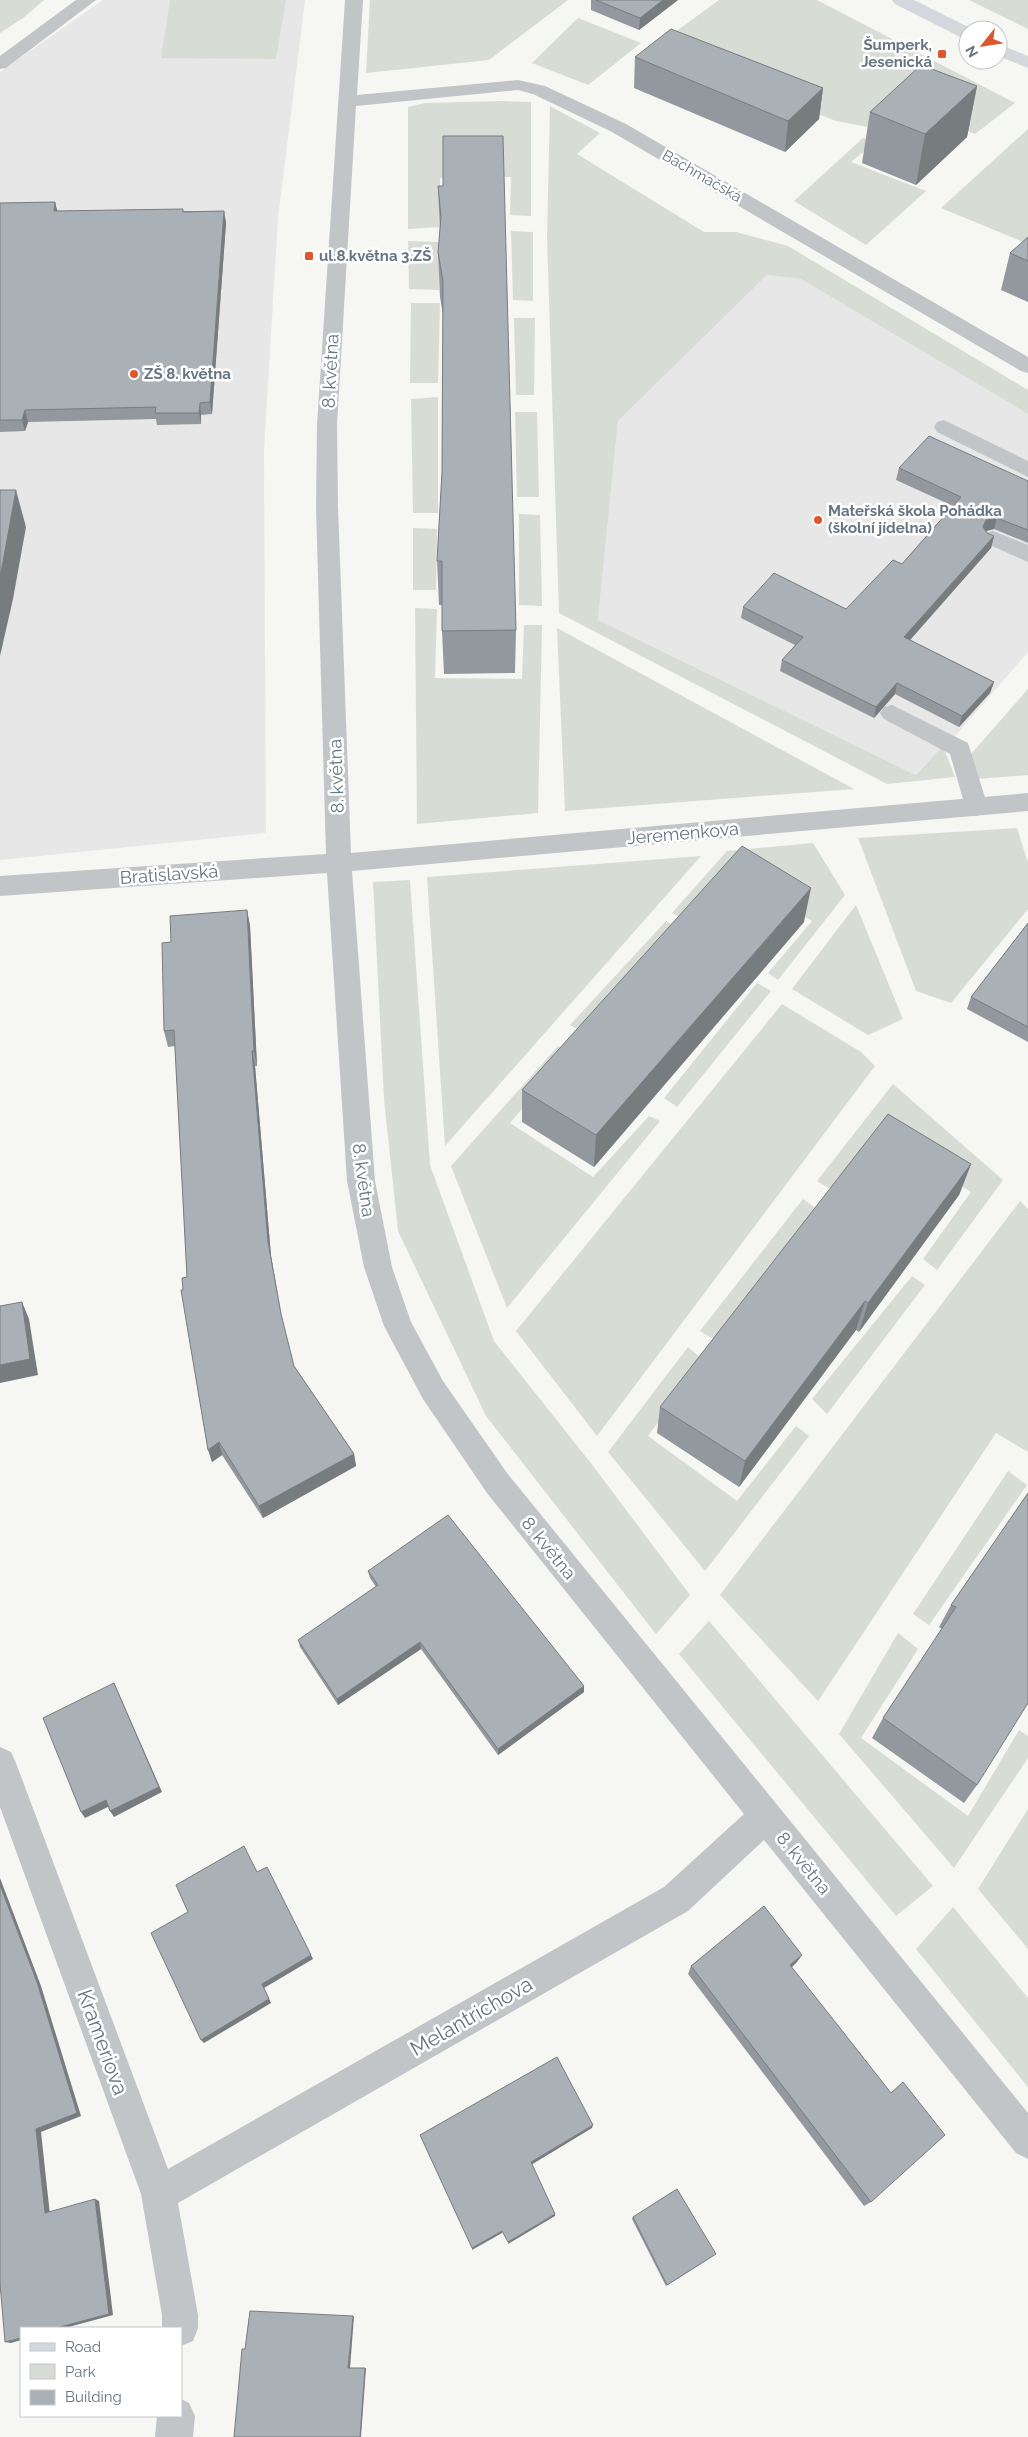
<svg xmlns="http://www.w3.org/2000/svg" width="1028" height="2437" viewBox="0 0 1028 2437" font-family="Raleway,sans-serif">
<rect width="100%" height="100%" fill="#f6f6f3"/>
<g fill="#e6e7e6">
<polygon points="103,0 305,0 278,218 264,450 266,833 0,860 0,72"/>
<polygon points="767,275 801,279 1028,414 1028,652 949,743 943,746 916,775 598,620 618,421"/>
</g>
<g fill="#d7ddd4">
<polygon points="0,0 44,0 23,18 0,33"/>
<polygon points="170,0 286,0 276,59 161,58"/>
<polygon points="370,0 568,0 489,60 366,73"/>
<polygon points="719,0 817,0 1015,103 975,134 905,106 879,129 836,121 652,49"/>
<polygon points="969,0 1028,0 1028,29"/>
<polygon points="578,18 641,43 588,85 532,63"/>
<polygon points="503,101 531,102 531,216 510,215 511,177 440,178 439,227 408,229 408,107 425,103"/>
<polygon points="550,106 600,133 577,154 704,232 736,232 788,246 1028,390 1028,414 801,279 767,275 618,421 598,620 916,775 943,746 955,777 887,784 559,613 547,238"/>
<polygon points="1028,129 1028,244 941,208"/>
<polygon points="863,138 875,142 851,162 926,191 866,245 794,201"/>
<polygon points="511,231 533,232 533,301 513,300"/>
<polygon points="408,241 439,242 439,290 409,289"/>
<polygon points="411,303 440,303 438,383 410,383"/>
<polygon points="514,318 535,318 534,395 516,395"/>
<polygon points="438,397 438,513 413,513 411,399"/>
<polygon points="515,412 537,412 539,497 517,497"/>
<polygon points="519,514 540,515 542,606 519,605"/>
<polygon points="413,528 437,529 436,590 413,590"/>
<polygon points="415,608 437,609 435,678 522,679 524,625 542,625 538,813 417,824"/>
<polygon points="557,628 854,789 565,811"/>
<polygon points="1028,689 1028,775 977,779 971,754"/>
<polygon points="1017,828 1028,863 1028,909 951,1003 916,991 858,838"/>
<polygon points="813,843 845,895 778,980 768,973 812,921 732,874 690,922 672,913 727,851"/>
<polygon points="701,856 445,1146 427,877"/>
<polygon points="410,880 430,1165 494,1341 590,1462 690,1595 656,1634 486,1416 398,1231 384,1099 373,882"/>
<polygon points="856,905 903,1019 868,1035 792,989"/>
<polygon points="666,921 683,934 585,1034 570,1025"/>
<polygon points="757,983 771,991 677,1107 664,1098"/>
<polygon points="782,1004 861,1052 875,1066 597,1436 516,1331"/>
<polygon points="558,1046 569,1055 510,1123 593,1177 649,1116 660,1121 507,1308 451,1166"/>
<polygon points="893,1084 1003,1180 937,1270 923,1259 971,1192 877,1133 832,1190 817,1181"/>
<polygon points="803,1199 818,1210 715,1340 700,1331"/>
<polygon points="1020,1201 1028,1209 1028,1452 996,1433 818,1701 720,1595"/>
<polygon points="912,1276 925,1285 827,1414 812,1399"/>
<polygon points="688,1347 704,1361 648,1436 737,1501 796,1426 809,1436 705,1571 608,1452"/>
<polygon points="1008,1471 1027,1485 929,1625 913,1614"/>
<polygon points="709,1621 933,1886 896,1916 679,1654"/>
<polygon points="898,1633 918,1649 861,1738 968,1816 1019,1730 1028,1736 1028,1758 954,1868 839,1734"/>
<polygon points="1028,1809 1028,1949 978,1889"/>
<polygon points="953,1907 1028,1998 1028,2087 916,1949"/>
</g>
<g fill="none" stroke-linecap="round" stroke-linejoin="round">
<g fill="#c1c5c8" fill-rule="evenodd">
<polygon points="944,420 1028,461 1028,477 937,432 934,427 937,422"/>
<polygon points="993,531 1028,545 1028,562 985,543 982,538 985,533"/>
<polygon points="892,705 968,743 988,807 985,813 976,816 967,813 950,754 884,719 880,713 884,707"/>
</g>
<g fill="#c1c5c8" fill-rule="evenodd">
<polygon points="76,0 96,0 6,68 0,69 0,56"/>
<polygon points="345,0 363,0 357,95 518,80 545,86 626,124 1028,357 1028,373 1021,371 612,132 533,94 518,90 356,106 337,425 338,507 351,853 1028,793 1028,811 352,871 375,1181 392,1267 411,1322 443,1381 507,1473 1028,2113 1028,2159 1016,2153 764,1840 688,1911 178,2203 198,2315 198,2328 193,2341 181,2346 181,2328 162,2328 162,2315 141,2194 0,1807 0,1747 11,1752 16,1763 168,2169 664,1887 744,1814 487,1493 423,1399 384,1326 364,1267 347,1181 327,873 0,896 0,876 326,854 316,507 317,425"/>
<polygon points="181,2399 189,2403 195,2416 193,2437 155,2437 157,2416 181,2416"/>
</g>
<g fill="#d4d8dc" fill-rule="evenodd">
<polygon points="892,0 914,0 974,30 968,30 968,39 962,38 895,4"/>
<polygon points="998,44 1028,56 1028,68 998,56"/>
</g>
</g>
<g fill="#92989d">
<polygon points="591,0 678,0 639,30 591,10"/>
<polygon points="635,57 823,88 819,119 785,152 634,88"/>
<polygon points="977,86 967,137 916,185 862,163 870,112"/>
<polygon points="438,186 516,630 515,673 444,674 442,631 442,605 439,605 437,561 442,472 443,315 440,297 438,252 440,233"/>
<polygon points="55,202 57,211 224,211 226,223 212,414 201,415 201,424 157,425 156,419 28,422 25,431 0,432 0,203"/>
<polygon points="1028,237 1028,302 1001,290 1010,253"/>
<polygon points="899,468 1028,481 1028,543 994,529 986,531 987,533 994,536 991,548 910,640 994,682 990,693 959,727 895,694 874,718 780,671 782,660 795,645 741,618 743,607 846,609 902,564 953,506 896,480"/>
<polygon points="247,910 250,926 257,1066 255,1066 271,1256 282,1321 294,1366 354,1454 356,1466 263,1518 222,1455 212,1462 183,1290 187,1277 175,1046 168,1047 164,1031"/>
<polygon points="804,922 594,1167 522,1122 522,1090"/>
<polygon points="1028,923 1028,1042 967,1009 971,997"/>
<polygon points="971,1164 959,1195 859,1332 856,1330 739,1487 657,1433 660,1407"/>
<polygon points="1028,1493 977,1785 964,1803 872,1738 883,1718 942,1629 939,1627 951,1605"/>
<polygon points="368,1571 584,1686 584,1692 498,1755 421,1649 338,1705 300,1647 298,1640 376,1587 370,1578"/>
<polygon points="802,1955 796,1963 792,1967 871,2202 864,2206 688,1974 691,1966"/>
<polygon points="633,2217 716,2254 666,2286 632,2219"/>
</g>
<g fill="#777c7f">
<polygon points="663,0 678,0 639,30 640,18"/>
<polygon points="977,86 967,137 916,185 925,134"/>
<polygon points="823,88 819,119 785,152 788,121"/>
<polygon points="55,202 58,214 54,211"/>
<polygon points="224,211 226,223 212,414 210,402"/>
<polygon points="200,403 201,415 201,424 199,413"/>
<polygon points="25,410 28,422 25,431 22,420"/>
<polygon points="16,490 26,527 13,599 0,656 0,576"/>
<polygon points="997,518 994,529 983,532 983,527 986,520"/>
<polygon points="994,536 991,548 902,649 904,637"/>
<polygon points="994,682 990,693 959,727 962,716"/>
<polygon points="897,683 895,694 874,718 876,707"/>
<polygon points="811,888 804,922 594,1167 596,1135"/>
<polygon points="247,910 250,926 257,1066 254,1051"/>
<polygon points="252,1051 255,1066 271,1256 284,1328 268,1242"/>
<polygon points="971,1164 959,1195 859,1332 868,1303"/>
<polygon points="865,1301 856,1330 739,1487 745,1461"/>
<polygon points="22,1302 29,1319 38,1375 0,1383 0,1365"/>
<polygon points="219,1442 222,1455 212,1462 208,1450"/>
<polygon points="354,1454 356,1466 263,1518 259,1506"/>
<polygon points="420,1642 421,1649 338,1705 337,1699"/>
<polygon points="114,1683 162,1792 114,1817 110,1811"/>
<polygon points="584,1686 584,1692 498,1755 498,1749"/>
<polygon points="106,1800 110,1806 85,1818 81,1812"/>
<polygon points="0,1878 41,1986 81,2116 41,2132 50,2215 45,2213 0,1885"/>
<polygon points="311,1955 313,1959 264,1988 271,2003 204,2043 201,2040 262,1984"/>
<polygon points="802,1955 796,1963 785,1973 790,1965"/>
<polygon points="593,2125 592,2128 531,2165 531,2162"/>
<polygon points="95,2199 99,2201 113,2315 65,2328 56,2328"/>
<polygon points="555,2214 555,2216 508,2244 508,2242"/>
<polygon points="502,2231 502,2233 472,2250 472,2248"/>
<polygon points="353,2316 354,2317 350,2368 348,2368"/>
<polygon points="21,2338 21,2340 11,2343 5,2342"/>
<polygon points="365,2368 366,2368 361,2437 360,2437"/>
</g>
<g fill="#aab1b6" stroke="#777c7f">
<polygon points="596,0 663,0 640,18"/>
<polygon points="671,29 823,88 788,121 635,57"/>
<polygon points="921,65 977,86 925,134 870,112"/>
<polygon points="443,136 503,136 516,630 442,631 442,561 437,561 442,472 443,281 438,252 441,217 438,186 443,186"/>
<polygon points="55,202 54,211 183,209 183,212 224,211 210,402 200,403 199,413 155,413 156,407 25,410 22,420 0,420 0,203"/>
<polygon points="1028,237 1028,261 1010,253"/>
<polygon points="929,436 1028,481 1028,530 997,518 986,520 983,527 987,533 994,536 904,637 994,682 962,716 897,683 876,707 782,660 803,637 743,607 774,573 846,609 893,560 902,564 961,497 899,468"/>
<polygon points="0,490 16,490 3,562 0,576"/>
<polygon points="742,846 811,888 596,1135 522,1090"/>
<polygon points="247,910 254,1051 252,1051 268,1242 281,1314 294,1366 354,1454 259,1506 219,1442 208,1450 181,1290 183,1290 182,1278 187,1277 174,1030 164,1031 162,943 171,942 170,916"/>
<polygon points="1028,923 1028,1027 971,997"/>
<polygon points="888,1114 971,1164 868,1303 865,1301 745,1461 660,1407"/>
<polygon points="22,1302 30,1359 0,1365 0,1306"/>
<polygon points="1028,1493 1028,1703 977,1785 883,1718 956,1607 951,1605"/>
<polygon points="448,1515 584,1686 498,1749 420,1642 337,1699 298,1640 378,1585 368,1571"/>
<polygon points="114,1683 159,1787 110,1811 106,1800 81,1812 43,1718"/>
<polygon points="244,1846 257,1872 267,1867 311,1955 262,1984 269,1999 201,2040 151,1933 188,1912 176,1885"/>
<polygon points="0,1885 37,1982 77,2113 36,2129 45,2213 95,2199 109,2314 56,2328 21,2328 21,2338 5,2342 0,2283"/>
<polygon points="764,1906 802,1955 790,1965 840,2028 891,2093 903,2082 945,2135 871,2202 691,1966"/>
<polygon points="557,2057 593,2125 531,2162 555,2214 508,2242 502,2231 472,2248 420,2135"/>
<polygon points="677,2189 716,2254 667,2285 633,2217"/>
<polygon points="250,2311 353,2316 348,2368 365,2368 360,2437 234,2437 242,2349 245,2349"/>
</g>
<g fill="#db582d" stroke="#fff" stroke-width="2">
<rect x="937" y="49" width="10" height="10" rx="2.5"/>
<rect x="304" y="251" width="10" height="10" rx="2.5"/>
<circle cx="134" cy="374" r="5"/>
<circle cx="818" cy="520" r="5"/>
</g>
<g text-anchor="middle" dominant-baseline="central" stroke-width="5" stroke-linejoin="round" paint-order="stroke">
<g font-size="15" font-weight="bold" fill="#667582" stroke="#fff" text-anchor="start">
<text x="932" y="45" text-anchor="end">Šumperk,<tspan x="932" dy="17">Jesenická</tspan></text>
<text x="319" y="256">ul.8.května 3.ZŠ</text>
<text x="144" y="374">ZŠ 8. května</text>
<text x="828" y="511">Mateřská škola Pohádka<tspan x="828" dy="17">(školní jídelna)</tspan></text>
</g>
<g font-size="15" fill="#667582" stroke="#fff">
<text transform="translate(702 176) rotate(30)">Bachmačská</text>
</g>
<g font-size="18" fill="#667582" stroke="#fff">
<text transform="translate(330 371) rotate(-87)">8. května</text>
<text transform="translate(336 776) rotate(-92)">8. května</text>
<text transform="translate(683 833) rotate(-5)">Jeremenkova</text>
<text transform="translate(169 874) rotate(-4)">Bratislavská</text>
<text transform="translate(364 1180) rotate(82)">8. května</text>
<text transform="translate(549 1548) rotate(51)">8. května</text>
<text transform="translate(804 1863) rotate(51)">8. května</text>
</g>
<g font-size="21" fill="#667582" stroke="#fff">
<text transform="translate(471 2016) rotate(-30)">Melantrichova</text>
<text transform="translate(103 2042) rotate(70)">Krameriova</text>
</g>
</g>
<rect x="20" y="2327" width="162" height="90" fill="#ffffff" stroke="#c2c8cd"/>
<rect x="30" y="2343" width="25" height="8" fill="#d4d8dc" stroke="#c2c8cd"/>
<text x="65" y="2352" font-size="15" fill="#667582">Road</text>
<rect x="30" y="2364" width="25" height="15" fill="#d7ddd4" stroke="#c2c8cd"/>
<text x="65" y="2377" font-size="15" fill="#667582">Park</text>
<rect x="30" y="2390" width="25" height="15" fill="#aab1b6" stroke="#c2c8cd"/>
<text x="65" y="2402" font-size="15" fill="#667582">Building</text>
<g transform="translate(983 45) rotate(240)"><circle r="24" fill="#ffffff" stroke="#c2c8cd"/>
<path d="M0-4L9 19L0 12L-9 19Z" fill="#db582d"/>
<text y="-8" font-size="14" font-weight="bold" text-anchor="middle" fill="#667582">N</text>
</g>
</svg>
